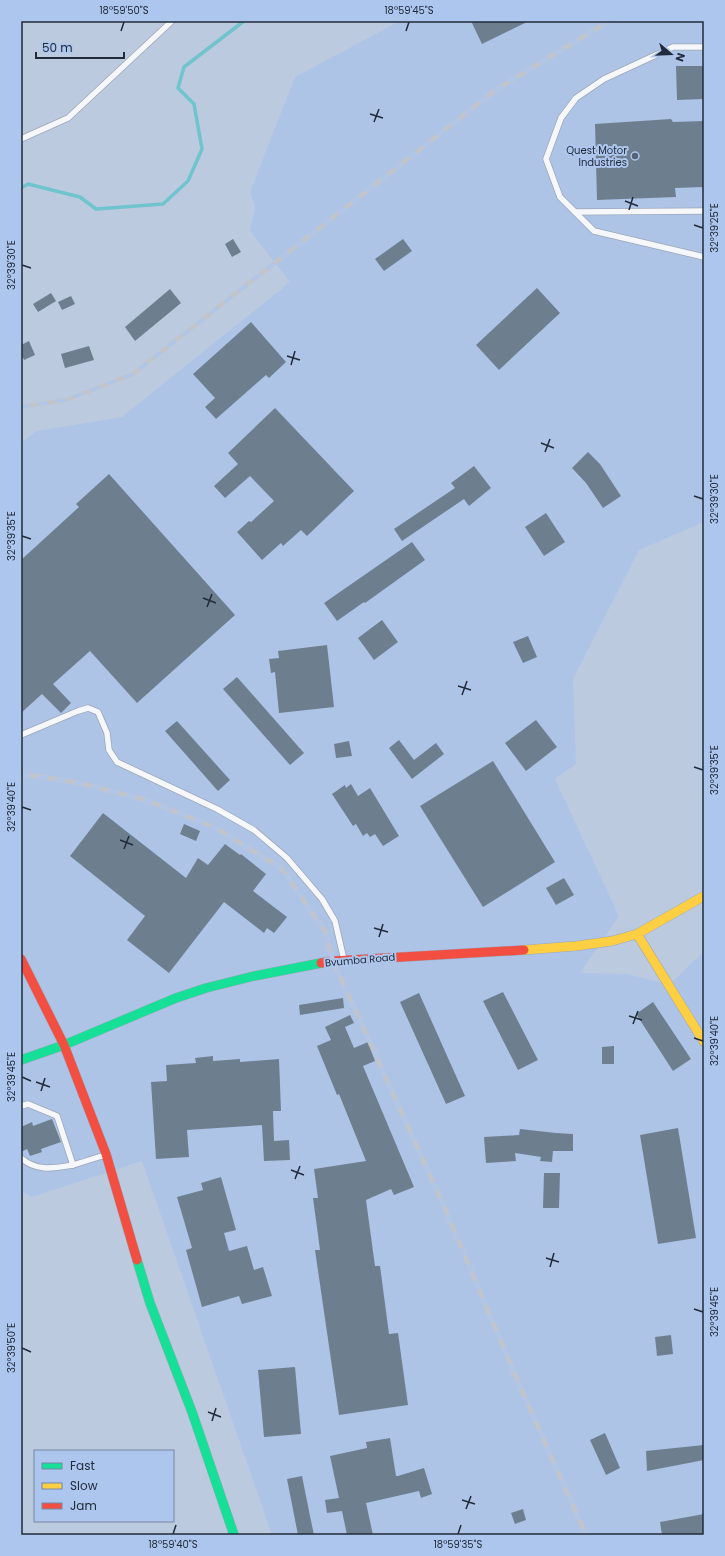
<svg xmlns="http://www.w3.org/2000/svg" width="725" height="1556" viewBox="0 0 725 1556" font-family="Poppins,sans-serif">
<rect width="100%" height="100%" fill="#bccadf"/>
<polygon fill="#aec4e7" points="400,21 704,21 704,522 639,550 573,679 576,764 555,779 619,916 580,973 628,974 669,985 704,951 704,1535 272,1535 142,1161 32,1197 21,1191 21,443 36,431 122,417 290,282 250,231 255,207 250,192 295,77"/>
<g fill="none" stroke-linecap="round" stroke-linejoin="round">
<polyline stroke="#6fc4ce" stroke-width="3.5" points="21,188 28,184 80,197 96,209 163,204 188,181 202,149 194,104 178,88 184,67 244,21"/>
</g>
<g fill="#6d7f8f">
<polygon points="471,21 529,21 482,44"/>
<polygon points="676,66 704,66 704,99 677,100"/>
<polygon points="671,119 673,122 704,121 704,187 675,188 676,197 597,200 595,124"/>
<polygon points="233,239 241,252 232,257 225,244"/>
<polygon points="403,239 412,251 384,271 375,259"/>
<polygon points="537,288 560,313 499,370 476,345"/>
<polygon points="170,289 181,303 135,341 125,327"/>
<polygon points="51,293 56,301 38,312 33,304"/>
<polygon points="71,296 75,304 62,310 58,302"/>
<polygon points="251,322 286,362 269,378 266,375 216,419 205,407 215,398 193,374"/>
<polygon points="29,341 35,355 24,360 21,353 21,345"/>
<polygon points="89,346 94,360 65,368 61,354"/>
<polygon points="275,408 354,491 307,536 301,530 283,546 281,543 262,560 237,532 249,521 251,522 274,501 250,476 225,498 214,486 238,464 228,453"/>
<polygon points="588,452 600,464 621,496 603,508 586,483 572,468"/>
<polygon points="474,466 491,488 469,506 464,499 402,541 394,529 455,488 451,483"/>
<polygon points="109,474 235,615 137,703 90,651 53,684 71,703 61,713 42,694 21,713 21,560 79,507 76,504"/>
<polygon points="546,513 565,542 544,556 525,527"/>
<polygon points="412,542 425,560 365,603 364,602 337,621 324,603"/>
<polygon points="382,620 398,642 374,660 358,638"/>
<polygon points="528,636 537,657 523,663 513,642"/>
<polygon points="327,645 334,707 279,713 275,672 271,673 269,659 279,658 278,651"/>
<polygon points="237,677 304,753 290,765 223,689"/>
<polygon points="536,720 557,747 526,771 505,743"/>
<polygon points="177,721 230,780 218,791 165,731"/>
<polygon points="399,740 414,760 436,743 444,754 412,779 389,748"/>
<polygon points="349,741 352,756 336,758 334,744"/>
<polygon points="493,761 555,862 483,907 420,806"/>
<polygon points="351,784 358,796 370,788 399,836 383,846 375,834 370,837 367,833 363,836 356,824 353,826 332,794 345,785 346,788"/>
<polygon points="103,813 186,878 198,858 208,865 225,844 240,855 241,854 266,874 253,891 287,917 274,933 267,928 264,933 224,902 169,973 127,940 145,916 70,856"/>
<polygon points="184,824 200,831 196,841 180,834"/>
<polygon points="564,878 574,895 556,905 546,888"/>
<polygon points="503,992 538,1060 518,1070 483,1001"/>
<polygon points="419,993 465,1096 446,1104 400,1002"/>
<polygon points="343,998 344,1008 300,1015 299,1005"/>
<polygon points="653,1002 691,1059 673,1071 636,1014"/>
<polygon points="350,1015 354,1023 345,1027 354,1048 368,1042 375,1061 363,1066 414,1187 394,1195 391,1189 366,1200 375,1266 380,1266 389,1334 398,1333 408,1405 339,1415 315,1250 320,1250 313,1198 318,1198 314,1169 366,1161 339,1094 337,1095 317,1046 331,1040 325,1027"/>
<polygon points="614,1046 614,1064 602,1064 602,1047"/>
<polygon points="213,1056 213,1061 240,1059 240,1062 279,1059 281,1111 273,1111 274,1141 289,1140 290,1160 264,1161 262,1125 187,1130 189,1157 156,1159 151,1082 167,1081 166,1065 196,1063 195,1058"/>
<polygon points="52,1119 61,1142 41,1149 42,1152 30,1156 27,1149 21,1152 21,1127 32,1122 33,1126"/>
<polygon points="678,1128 696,1238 658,1244 640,1135"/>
<polygon points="520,1129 556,1133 573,1134 573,1151 553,1151 552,1162 540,1161 541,1157 515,1153 516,1161 486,1163 484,1137 519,1135"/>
<polygon points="544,1173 560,1173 559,1208 543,1208"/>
<polygon points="221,1177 236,1230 224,1233 229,1251 247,1246 254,1270 263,1267 272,1296 242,1304 239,1296 202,1307 186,1250 192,1248 177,1197 203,1190 201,1183"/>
<polygon points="671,1335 673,1354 657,1356 655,1337"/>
<polygon points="295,1367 301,1434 264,1437 258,1370"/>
<polygon points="605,1433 620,1468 606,1475 590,1440"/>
<polygon points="390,1438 396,1476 398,1476 424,1468 432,1494 421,1498 419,1491 366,1503 373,1535 347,1535 342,1511 327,1513 325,1500 339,1498 330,1456 367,1448 366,1442"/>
<polygon points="704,1445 704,1460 647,1471 646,1451"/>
<polygon points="302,1476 310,1516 314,1535 298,1535 287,1479"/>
<polygon points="523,1509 526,1520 515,1524 511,1513"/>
<polygon points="704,1514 704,1535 662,1535 660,1522"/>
</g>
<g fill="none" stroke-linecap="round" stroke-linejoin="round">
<g stroke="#9ca7b7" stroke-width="7">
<g id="lane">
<polyline points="704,47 673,47 604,79 576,98 561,118 546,159 560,197 594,231 704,257"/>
<polyline points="21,139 68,118 172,21"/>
<polyline points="575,212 704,211"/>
<polyline points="21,735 78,711 88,708 98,712 107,733 109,750 117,762 217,809 254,830 287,858 322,899 335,921 344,960"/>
<polyline points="21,1106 28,1104 57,1116 73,1165 105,1155"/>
<path d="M21,1158C37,1172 54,1168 73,1165"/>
</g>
</g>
<g stroke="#9ca7b7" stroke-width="10">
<g id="fast">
<polyline points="21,1060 64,1045 176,998 206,988 254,976 321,963"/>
<polyline points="137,1260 150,1303 192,1412 234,1535"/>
</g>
</g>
<g stroke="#9ca7b7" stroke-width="10">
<g id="slow">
<polyline points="637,934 704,1042"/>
<polyline points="524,950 576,946 612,941 637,934 704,896"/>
</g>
</g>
<g stroke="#9ca7b7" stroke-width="10">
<g id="jam">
<polyline points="21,959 64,1045 106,1154 137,1260"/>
<polyline points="321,963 333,961 524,950"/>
</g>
</g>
<use href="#lane" stroke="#f5f7fa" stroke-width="5.5"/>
<use href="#fast" stroke="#16e098" stroke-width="9"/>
<use href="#slow" stroke="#ffcf43" stroke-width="9"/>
<use href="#jam" stroke="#f24e42" stroke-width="9"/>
<g stroke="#c1c5cb" stroke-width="4.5">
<g id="rail">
<polyline points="21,407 66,400 133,374 497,89 609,21"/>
<polyline points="21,777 29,775 80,783 146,800 216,828 281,868 325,931 333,961 443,1204 519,1384 586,1535"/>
</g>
</g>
<use href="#rail" stroke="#adc6ee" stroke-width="3" stroke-dasharray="9" stroke-linecap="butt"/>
</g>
<path fill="none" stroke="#212b3a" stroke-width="1.5" d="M121,31L124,22M406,31L409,22M370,114L383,118M374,122L379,109M625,201L638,206M629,210L633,197M694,225L703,228M22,265L31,268M287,356L300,360M291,365L295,351M541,443L554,448M545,452L550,439M694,496L703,499M22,536L31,539M203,598L216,603M207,607L212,594M458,686L471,690M462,695L467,681M694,767L703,770M22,807L31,810M120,840L133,845M124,849L129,836M374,928L388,932M379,937L383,924M629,1016L642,1020M633,1024L638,1011M694,1038L703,1041M22,1077L31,1081M36,1082L50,1087M41,1091L45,1078M291,1170L304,1175M295,1179L300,1166M546,1258L559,1262M550,1267L554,1253M694,1309L703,1312M22,1348L31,1352M208,1412L221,1417M212,1421L216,1408M462,1500L475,1504M466,1509L471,1496M173,1534L176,1525M458,1534L461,1525"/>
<circle fill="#576374" stroke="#adc6ee" stroke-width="1.5" cx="635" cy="156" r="4"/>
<g text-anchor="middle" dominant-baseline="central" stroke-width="4" stroke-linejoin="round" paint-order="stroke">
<g font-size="10" fill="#212b3a" stroke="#adc6ee" text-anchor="end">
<text x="627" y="150">Quest Motor<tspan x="627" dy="12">Industries</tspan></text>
</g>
<g font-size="10" fill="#212b3a" stroke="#adc6ee">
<text transform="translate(360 960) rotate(-5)">Bvumba Road</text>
</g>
</g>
<rect width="725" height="1556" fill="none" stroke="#adc6ee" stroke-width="44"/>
<rect x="34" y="1450" width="140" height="72" fill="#adc6ee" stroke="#7588a6"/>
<rect x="42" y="1463" width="20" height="6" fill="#16e098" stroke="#7588a6"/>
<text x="70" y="1470" font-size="12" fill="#212b3a">Fast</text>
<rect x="42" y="1483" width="20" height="6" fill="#ffcf43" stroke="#7588a6"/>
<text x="70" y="1490" font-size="12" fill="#212b3a">Slow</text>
<rect x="42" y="1503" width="20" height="6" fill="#f24e42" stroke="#7588a6"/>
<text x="70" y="1510" font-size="12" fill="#212b3a">Jam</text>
<g transform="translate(671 54) rotate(109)" stroke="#adc6ee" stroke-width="3" paint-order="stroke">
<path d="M0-3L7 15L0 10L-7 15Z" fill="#212b3a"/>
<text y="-6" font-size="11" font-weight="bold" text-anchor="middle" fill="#212b3a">N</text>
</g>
<path d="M36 52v6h88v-6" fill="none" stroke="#212b3a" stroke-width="2"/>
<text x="42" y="52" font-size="12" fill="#212b3a" stroke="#adc6ee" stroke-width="3" paint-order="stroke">50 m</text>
<rect x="22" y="22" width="681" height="1512" fill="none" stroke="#212b3a" stroke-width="1.5"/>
<g font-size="10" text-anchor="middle" fill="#212b3a">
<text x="124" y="14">18°59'50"S</text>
<text x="409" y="14">18°59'45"S</text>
<text transform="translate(714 228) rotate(-90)" y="4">32°39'25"E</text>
<text transform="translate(11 265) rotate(-90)" y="4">32°39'30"E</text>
<text transform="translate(714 499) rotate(-90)" y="4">32°39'30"E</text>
<text transform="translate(11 536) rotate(-90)" y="4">32°39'35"E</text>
<text transform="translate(714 770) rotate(-90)" y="4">32°39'35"E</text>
<text transform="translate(11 807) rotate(-90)" y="4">32°39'40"E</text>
<text transform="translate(714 1041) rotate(-90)" y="4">32°39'40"E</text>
<text transform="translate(11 1077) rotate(-90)" y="4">32°39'45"E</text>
<text transform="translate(714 1312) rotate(-90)" y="4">32°39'45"E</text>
<text transform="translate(11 1348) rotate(-90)" y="4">32°39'50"E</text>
<text x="173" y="1548">18°59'40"S</text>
<text x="458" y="1548">18°59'35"S</text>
</g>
</svg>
